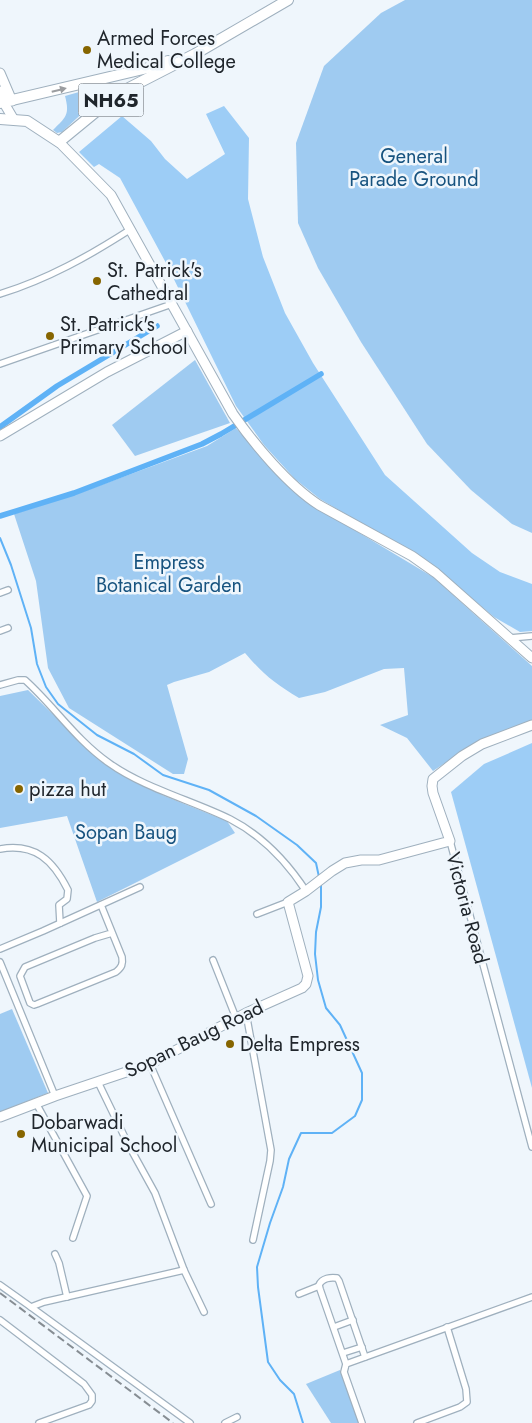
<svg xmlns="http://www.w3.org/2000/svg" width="532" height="1423" viewBox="0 0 532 1423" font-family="Jost,sans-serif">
<rect width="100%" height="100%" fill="#eff6fc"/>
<g fill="#9fcbf1">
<polygon points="405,0 532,0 532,533 512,524 471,490 427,444 361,342 318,268 298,223 296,143 324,66 381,13"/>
<path d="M100,86L105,88L104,93L62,132L57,133L53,130C66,117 70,115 65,96Z"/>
<polygon points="195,360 230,423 135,456 112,425"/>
<path d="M236,428L281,479L301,498L433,577L532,666V720C497,735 464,749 433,771L407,738L380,725L408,715L404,668L384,669L325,692L299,698C275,684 263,674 245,653L209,672L174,682L167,685L188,759L184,774H173L69,708L48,668L36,581L14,514L74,495L207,446Z"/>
<polygon points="28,690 71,732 110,765 143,783 162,795 227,821 235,833 97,902 67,816 0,828 0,696"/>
<polygon points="12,1009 48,1093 0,1112 0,1014"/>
<polygon points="340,1370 359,1423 331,1423 306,1384"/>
</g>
<g fill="#9dcdf6">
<polygon points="224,106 249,138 248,199 263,257 285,313 313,363 385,475 472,553 500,572 532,584 532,631 520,632 494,617 449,579 419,557 320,499 295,479 264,445 236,406 166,263 120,178 99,164 94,167 79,152 122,116 151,141 165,159 187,179 225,154 206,114"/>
<polygon points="532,743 532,1088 451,792 484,764"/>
</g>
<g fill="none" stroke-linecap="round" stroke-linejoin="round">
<g stroke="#5fb2f6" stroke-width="2">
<polyline points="0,538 11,565 31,628 37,664 46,687 58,704 97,735 134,754 163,775 209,790 256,816 297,845 316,863 319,877"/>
<polyline points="303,1423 294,1394 280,1380 268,1362 258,1287 257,1267 270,1223 283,1187 289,1159 301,1133 332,1133 355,1116 362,1100 362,1073 340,1025 326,1008 318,980 315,954 316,932 321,907 321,884"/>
</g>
<g stroke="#5fb2f6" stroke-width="5.5">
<polyline points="0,427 57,386 157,326"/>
<polyline points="0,516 74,493 202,444 221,434 321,374"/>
</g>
<g stroke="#9fb0be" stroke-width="8">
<g id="street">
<path d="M0,294C48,279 89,256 131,229"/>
<polyline points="0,364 172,304"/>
<polyline points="0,593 8,590"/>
<polyline points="0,631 8,628"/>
<polyline points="510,638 532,636"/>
<path d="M0,685L18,680H25C54,706 76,740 109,763C144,788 191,800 230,819C261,835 287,862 306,891"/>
<polyline points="450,841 532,1147"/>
<path d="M0,849C35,843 53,860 68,890L67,899L59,905L60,923"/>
<path d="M101,905L122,957C123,964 122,967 116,972L37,1004L34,1005L30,1003L20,976L25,967L95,938L112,933"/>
<polyline points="257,914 288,902"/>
<polyline points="0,949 43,931 140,887"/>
<polyline points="213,960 236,1018"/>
<polyline points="0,962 55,1096"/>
<polyline points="246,1013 271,1150 270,1161 253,1240"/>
<polyline points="150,1064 211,1204"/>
<polyline points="98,1082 128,1144 155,1193 184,1270 204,1312"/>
<polyline points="36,1103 87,1196 73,1238"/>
<polyline points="55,1254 59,1263 67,1297"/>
<polyline points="0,1285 31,1307 44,1302 184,1270"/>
<polyline points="299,1294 319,1286"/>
<polyline points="31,1307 190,1423"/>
<polyline points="0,1320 84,1384 92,1395 92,1401 89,1405 39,1423"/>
<polyline points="334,1327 353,1320"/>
<polyline points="343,1353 362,1347"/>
<path d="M346,1364L320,1289L319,1285C322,1278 331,1277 337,1278L339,1281L365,1357"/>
<polyline points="225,1423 237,1417"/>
<polyline points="362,1423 344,1372 346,1364 532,1297"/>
<polyline points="417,1423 460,1407 467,1402 466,1389 447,1327"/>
</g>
</g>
<g stroke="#9fb0be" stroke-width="11">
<g id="secondary">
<polyline points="0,73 12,101"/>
<polyline points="0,91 4,103 14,120"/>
<path d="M59,142L111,195L233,414C254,444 288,485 319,505L412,556L436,573L532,658"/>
<polyline points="0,436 107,372 187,331"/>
<polyline points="0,1117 55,1096 150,1064 246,1013 302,988 306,984 308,976 288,902 306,891 332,871 345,863 361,860 379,860 450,841 433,793 432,786 433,779 462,756 482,744 532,725"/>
</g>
</g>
<g stroke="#9fb0be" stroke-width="12">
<g id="highway">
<polyline points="0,103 152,67 168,61"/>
<polyline points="0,119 27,121 59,142 109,101 123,91 195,54 288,0"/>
</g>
</g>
<use href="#street" stroke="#fff" stroke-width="5.5"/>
<use href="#secondary" stroke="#fff" stroke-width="9"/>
<use href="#highway" stroke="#fff" stroke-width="10"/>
<polyline stroke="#868d93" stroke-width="2" stroke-dasharray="8 4" stroke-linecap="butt" points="0,1293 173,1423"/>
</g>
<defs><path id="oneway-solid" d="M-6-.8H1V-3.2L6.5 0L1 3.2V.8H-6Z" transform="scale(1.25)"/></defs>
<use fill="#9b9da0" href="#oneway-solid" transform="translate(59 90) rotate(-14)"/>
<g fill="#866500" stroke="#eff6fc" stroke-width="2">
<circle cx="87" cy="50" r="5"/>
<circle cx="97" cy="281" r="5"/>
<circle cx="50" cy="336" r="5"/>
<circle cx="19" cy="789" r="5"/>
<circle cx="230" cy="1044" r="5"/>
<circle cx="21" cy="1134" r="5"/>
</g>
<g text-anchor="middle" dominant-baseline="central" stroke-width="5" stroke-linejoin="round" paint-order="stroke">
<rect fill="#eff6fc" stroke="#5e646a" stroke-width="1" x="78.5" y="83.5" width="65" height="33" rx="4"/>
<g font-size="19" font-weight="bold" fill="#20262c">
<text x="111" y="100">NH65</text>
</g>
<g font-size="20" fill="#20262c" stroke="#eff6fc" text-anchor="start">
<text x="97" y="38">Armed Forces<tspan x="97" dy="23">Medical College</tspan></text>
<text x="107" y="270">St. Patrick's<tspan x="107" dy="23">Cathedral</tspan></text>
<text x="60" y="324">St. Patrick's<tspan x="60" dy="23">Primary School</tspan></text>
<text x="29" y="789">pizza hut</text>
<text x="240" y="1044">Delta Empress</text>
<text x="31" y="1122">Dobarwadi<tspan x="31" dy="23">Municipal School</tspan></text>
</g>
<g font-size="20" fill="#17537f" stroke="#eff6fc">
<text x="414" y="156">General<tspan x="414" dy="23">Parade Ground</tspan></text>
<text x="169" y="562">Empress<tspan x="169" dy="23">Botanical Garden</tspan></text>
<text x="126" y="832">Sopan Baug</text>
</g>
<g font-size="20" fill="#20262c" stroke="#eff6fc">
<text transform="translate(467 908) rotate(75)">Victoria Road</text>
<text transform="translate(194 1039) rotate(-26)">Sopan Baug Road</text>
</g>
</g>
</svg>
